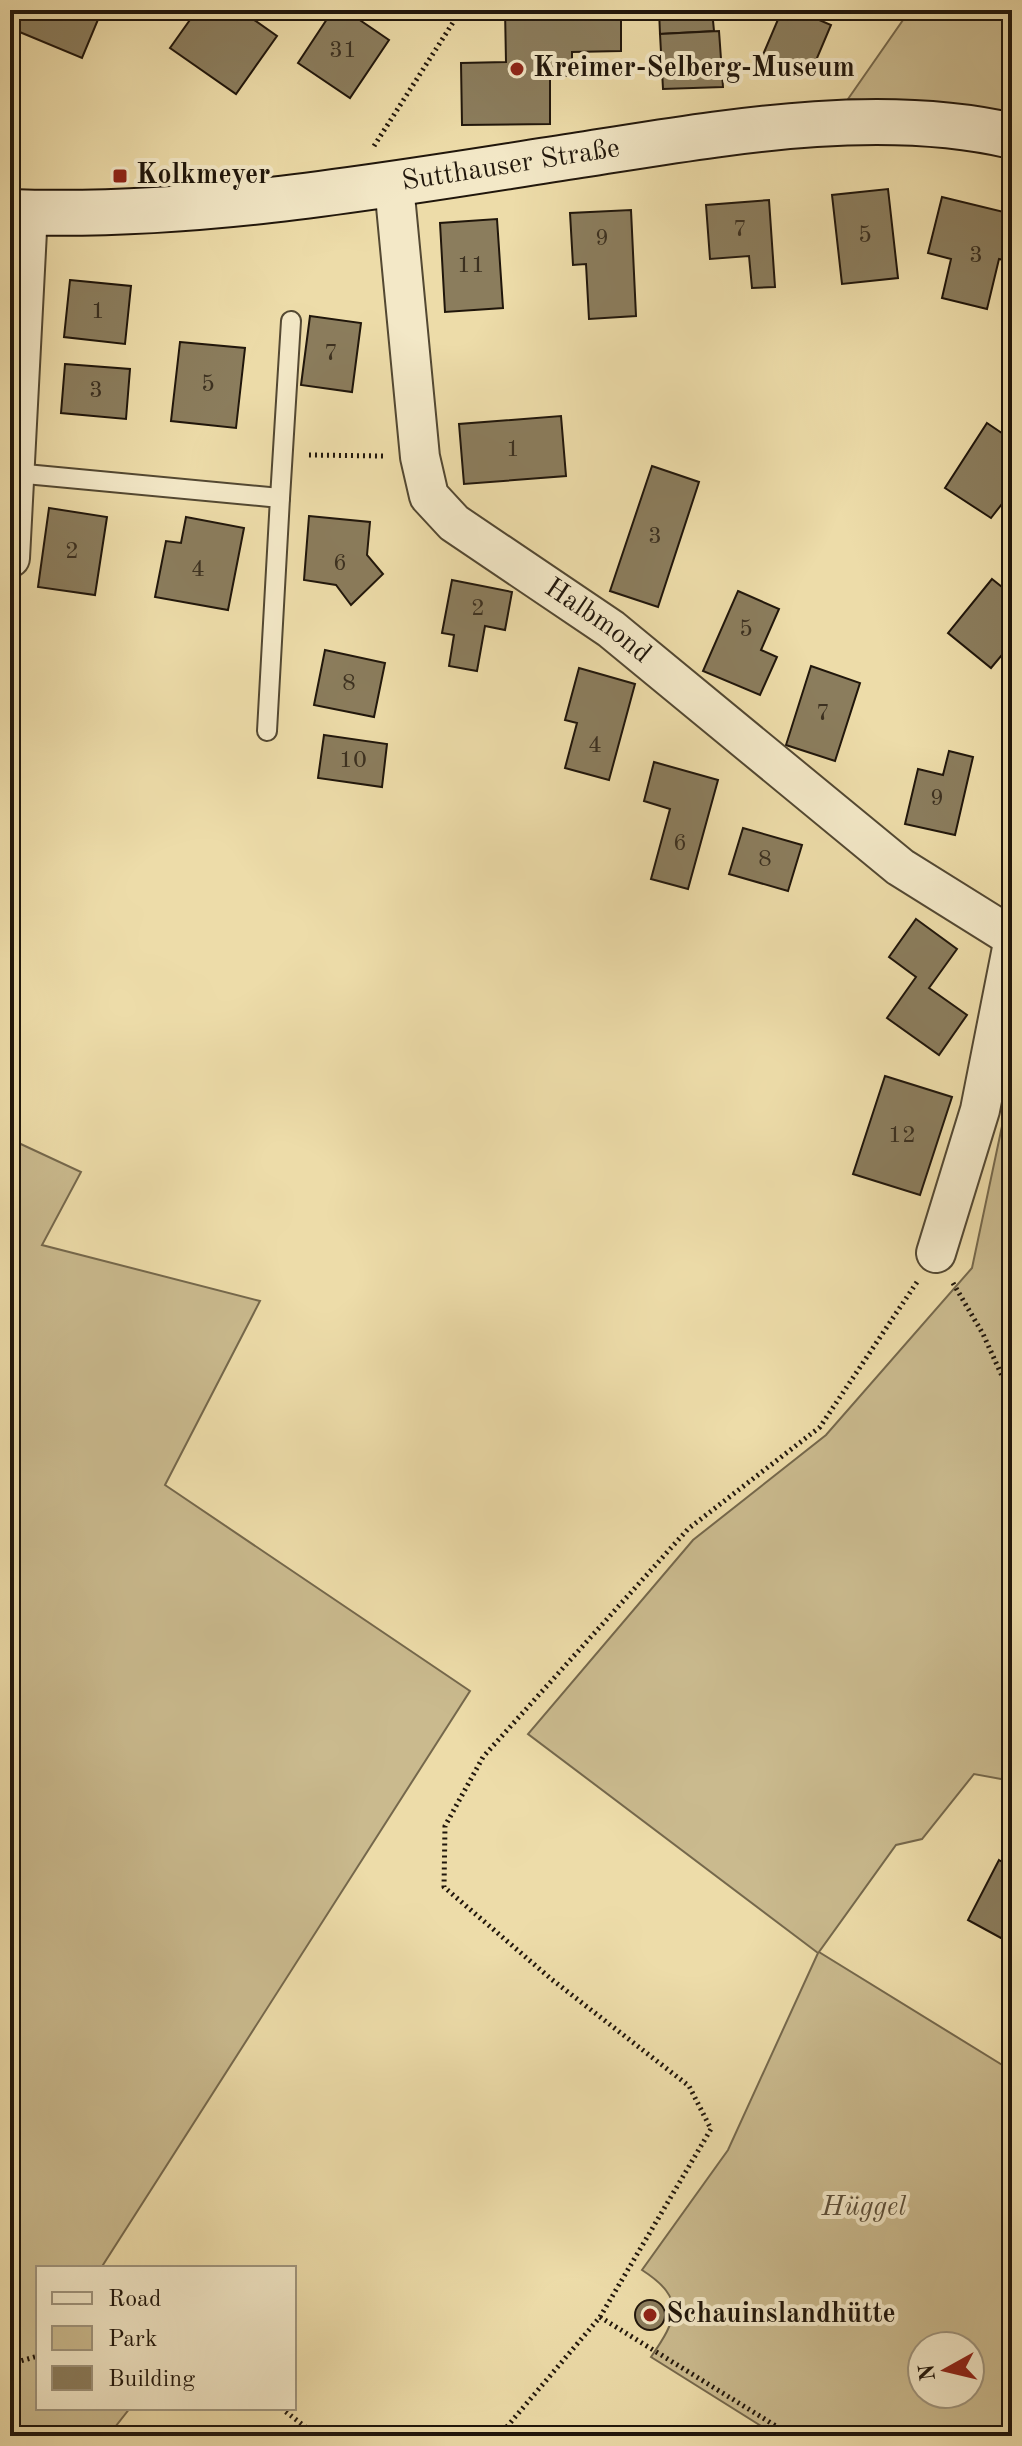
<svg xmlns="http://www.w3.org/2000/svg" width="1022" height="2446" viewBox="0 0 1022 2446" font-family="'Old Standard TT',serif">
<rect width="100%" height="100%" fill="#eddca9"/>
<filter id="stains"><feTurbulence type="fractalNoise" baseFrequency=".0025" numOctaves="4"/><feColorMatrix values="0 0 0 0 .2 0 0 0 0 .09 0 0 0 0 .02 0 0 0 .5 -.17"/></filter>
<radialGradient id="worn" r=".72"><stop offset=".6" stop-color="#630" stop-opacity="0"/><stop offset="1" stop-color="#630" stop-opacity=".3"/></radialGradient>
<g fill="#caba8e" stroke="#75684c" stroke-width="2" fill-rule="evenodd">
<polygon points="910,10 1012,10 1012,116 976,107 848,99"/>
<path d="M1012,1079V1781L974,1774L922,1839L896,1845L819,1952L1012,2071V2436H745L761,2426L651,2357C677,2319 687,2299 642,2270L728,2150L818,1953L528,1734L693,1540L826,1435L972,1268ZM970,2346V2394H922V2346Z"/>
<polygon points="10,1139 81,1172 42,1245 260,1301 165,1485 470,1691 101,2268 38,2268 38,2408 130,2408 108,2436 10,2436"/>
</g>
<g fill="#8b7d5d" stroke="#20160b" stroke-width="2">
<polygon points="10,10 102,10 82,58 10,28"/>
<polygon points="197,10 240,10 277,36 236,94 170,48"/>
<polygon points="333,10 345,10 389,40 350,98 298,63"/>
<polygon points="505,10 621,10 621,51 572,52 572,76 550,76 550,124 462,125 461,63 506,62"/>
<polygon points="659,10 712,10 714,31 660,34"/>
<polygon points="782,10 796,10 831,25 809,77 762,57"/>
<polygon points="719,31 723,87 663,89 660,34"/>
<polygon points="888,189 898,278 842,284 832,195"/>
<polygon points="942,197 1012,214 1012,262 999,259 987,309 942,298 951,259 928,253"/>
<polygon points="769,200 775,287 752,288 749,256 710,259 706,205"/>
<polygon points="631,210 636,316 589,319 586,264 573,265 570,213"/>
<polygon points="497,219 503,308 445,312 440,223"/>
<polygon points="70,280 131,286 125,344 64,337"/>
<polygon points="310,316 361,323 352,392 301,385"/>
<polygon points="180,342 245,348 236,428 171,421"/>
<polygon points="65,364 130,369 126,419 61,413"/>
<polygon points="561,416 566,476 464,484 459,424"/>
<polygon points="987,423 1012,440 1012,491 991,518 945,488"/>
<polygon points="652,466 699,482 658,607 610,591"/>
<polygon points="49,508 107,517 95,595 38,587"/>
<polygon points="309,516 370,522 367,555 383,574 351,605 336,585 304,580"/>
<polygon points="186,517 244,528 228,610 155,597 166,541 181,543"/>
<polygon points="992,579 1012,595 1012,643 991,668 948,633"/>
<polygon points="452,580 512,592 505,630 485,626 477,671 449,666 454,635 442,633"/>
<polygon points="738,591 779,609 761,650 777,657 760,695 703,671"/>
<polygon points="325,650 385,663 374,717 314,705"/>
<polygon points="811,666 860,683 835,761 786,745"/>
<polygon points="579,668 635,684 609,780 565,768 577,723 565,720"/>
<polygon points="324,735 387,744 382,787 318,778"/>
<polygon points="949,751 973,757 955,835 905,824 918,769 943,775"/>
<polygon points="654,762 718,780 688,889 651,879 670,809 644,801"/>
<polygon points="743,828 802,845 788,891 729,874"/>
<polygon points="916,919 957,949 929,988 967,1015 939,1055 887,1018 916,977 889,957"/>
<polygon points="885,1076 952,1097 920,1195 853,1174"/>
<polygon points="999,1860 1012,1868 1012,1944 968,1920"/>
<circle cx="650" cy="2315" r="15"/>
</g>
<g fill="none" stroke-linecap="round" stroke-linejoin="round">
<g stroke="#534832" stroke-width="22">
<g id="lane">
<polyline points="15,473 280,498 267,731"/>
<polyline points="280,498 291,321"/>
</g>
</g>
<g stroke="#534832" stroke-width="42">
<g id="street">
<path id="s1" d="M394,185L420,457L429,496L454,523L611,629L900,867L1012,937"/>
<polyline points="10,558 28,212"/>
<polyline points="936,1253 980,1110 1012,948"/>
</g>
</g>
<g stroke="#20160b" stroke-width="48">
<g id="secondary">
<path id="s2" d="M10,212C202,219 391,184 580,155C717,134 875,104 1012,136"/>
</g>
</g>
<g stroke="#20160b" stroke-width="5" stroke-dasharray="2 4" stroke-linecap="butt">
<polyline points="374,146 461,10"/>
<polyline points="309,455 383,456"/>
<polyline points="953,1283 983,1334 1012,1398"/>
<polyline points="600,2317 792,2436"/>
<polyline points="10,2364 38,2356"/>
<polyline points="281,2408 317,2436"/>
<polyline points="499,2436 600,2317 711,2129 689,2086 550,1978 444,1887 445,1826 483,1757 688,1529 820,1427 917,1282"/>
</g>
<use href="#lane" stroke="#f3e8c7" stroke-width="18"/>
<use href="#street" stroke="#f3e8c7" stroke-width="38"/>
<use href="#secondary" stroke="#f3e8c7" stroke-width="44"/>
</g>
<g fill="#8f2418" stroke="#f3e8c7" stroke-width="3">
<circle cx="517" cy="69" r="8"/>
<rect x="112" y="168" width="16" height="16" rx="4"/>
<circle cx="650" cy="2315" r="8"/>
</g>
<g text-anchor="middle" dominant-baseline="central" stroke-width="8" stroke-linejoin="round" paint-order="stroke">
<g font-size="24" fill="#3b3020">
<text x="343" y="51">31</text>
<text x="740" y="230">7</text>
<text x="865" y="236">5</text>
<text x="602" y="239">9</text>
<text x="976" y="256">3</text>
<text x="471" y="266">11</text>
<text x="98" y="312">1</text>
<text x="331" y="354">7</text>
<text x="208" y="385">5</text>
<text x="96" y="391">3</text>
<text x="513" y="450">1</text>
<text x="655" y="537">3</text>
<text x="72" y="552">2</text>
<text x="340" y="564">6</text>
<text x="198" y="570">4</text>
<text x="478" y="609">2</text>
<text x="746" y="630">5</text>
<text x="349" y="684">8</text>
<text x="823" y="714">7</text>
<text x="595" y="746">4</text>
<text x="353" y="761">10</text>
<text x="937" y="799">9</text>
<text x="680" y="844">6</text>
<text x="765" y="860">8</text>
<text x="902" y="1136">12</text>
</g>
<g font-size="28" font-weight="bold" fill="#20160b" stroke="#f3e8c7" text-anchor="start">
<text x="533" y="69">Kreimer-Selberg-Museum</text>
<text x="136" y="176">Kolkmeyer</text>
<text x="666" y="2315">Schauinslandhütte</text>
</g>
<g font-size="28" fill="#20160b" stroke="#f3e8c7">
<text stroke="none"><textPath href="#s2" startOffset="504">Sutthauser Straße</textPath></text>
<text stroke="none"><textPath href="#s1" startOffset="524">Halbmond</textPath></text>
</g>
<g font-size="28" font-style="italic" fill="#5c4f39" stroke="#f3e8c7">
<text x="864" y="2208">Hüggel</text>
</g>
</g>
<rect width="1022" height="2446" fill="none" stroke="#eddca9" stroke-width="40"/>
<rect x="12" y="12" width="998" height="2422" fill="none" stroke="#20160b" stroke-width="4"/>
<rect x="20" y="20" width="982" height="2406" fill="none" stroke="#20160b" stroke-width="2"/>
<rect x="36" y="2266" width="260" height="144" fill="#f3e8c7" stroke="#9f947c" stroke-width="2"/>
<rect x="52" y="2292" width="40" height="12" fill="#f3e8c7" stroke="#9f947c" stroke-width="2"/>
<text x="108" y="2306" font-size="24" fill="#20160b">Road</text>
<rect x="52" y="2326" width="40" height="24" fill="#caba8e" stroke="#9f947c" stroke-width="2"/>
<text x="108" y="2346" font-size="24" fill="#20160b">Park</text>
<rect x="52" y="2366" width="40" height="24" fill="#8b7d5d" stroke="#9f947c" stroke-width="2"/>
<text x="108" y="2386" font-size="24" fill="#20160b">Building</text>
<g transform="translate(946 2370) rotate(262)"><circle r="38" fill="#f3e8c7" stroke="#9f947c" stroke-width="2"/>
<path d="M0-6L14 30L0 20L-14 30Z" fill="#8f2418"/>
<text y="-12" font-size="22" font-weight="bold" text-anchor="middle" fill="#20160b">N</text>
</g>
<rect width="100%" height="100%" filter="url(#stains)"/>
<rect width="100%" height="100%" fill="url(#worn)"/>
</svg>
